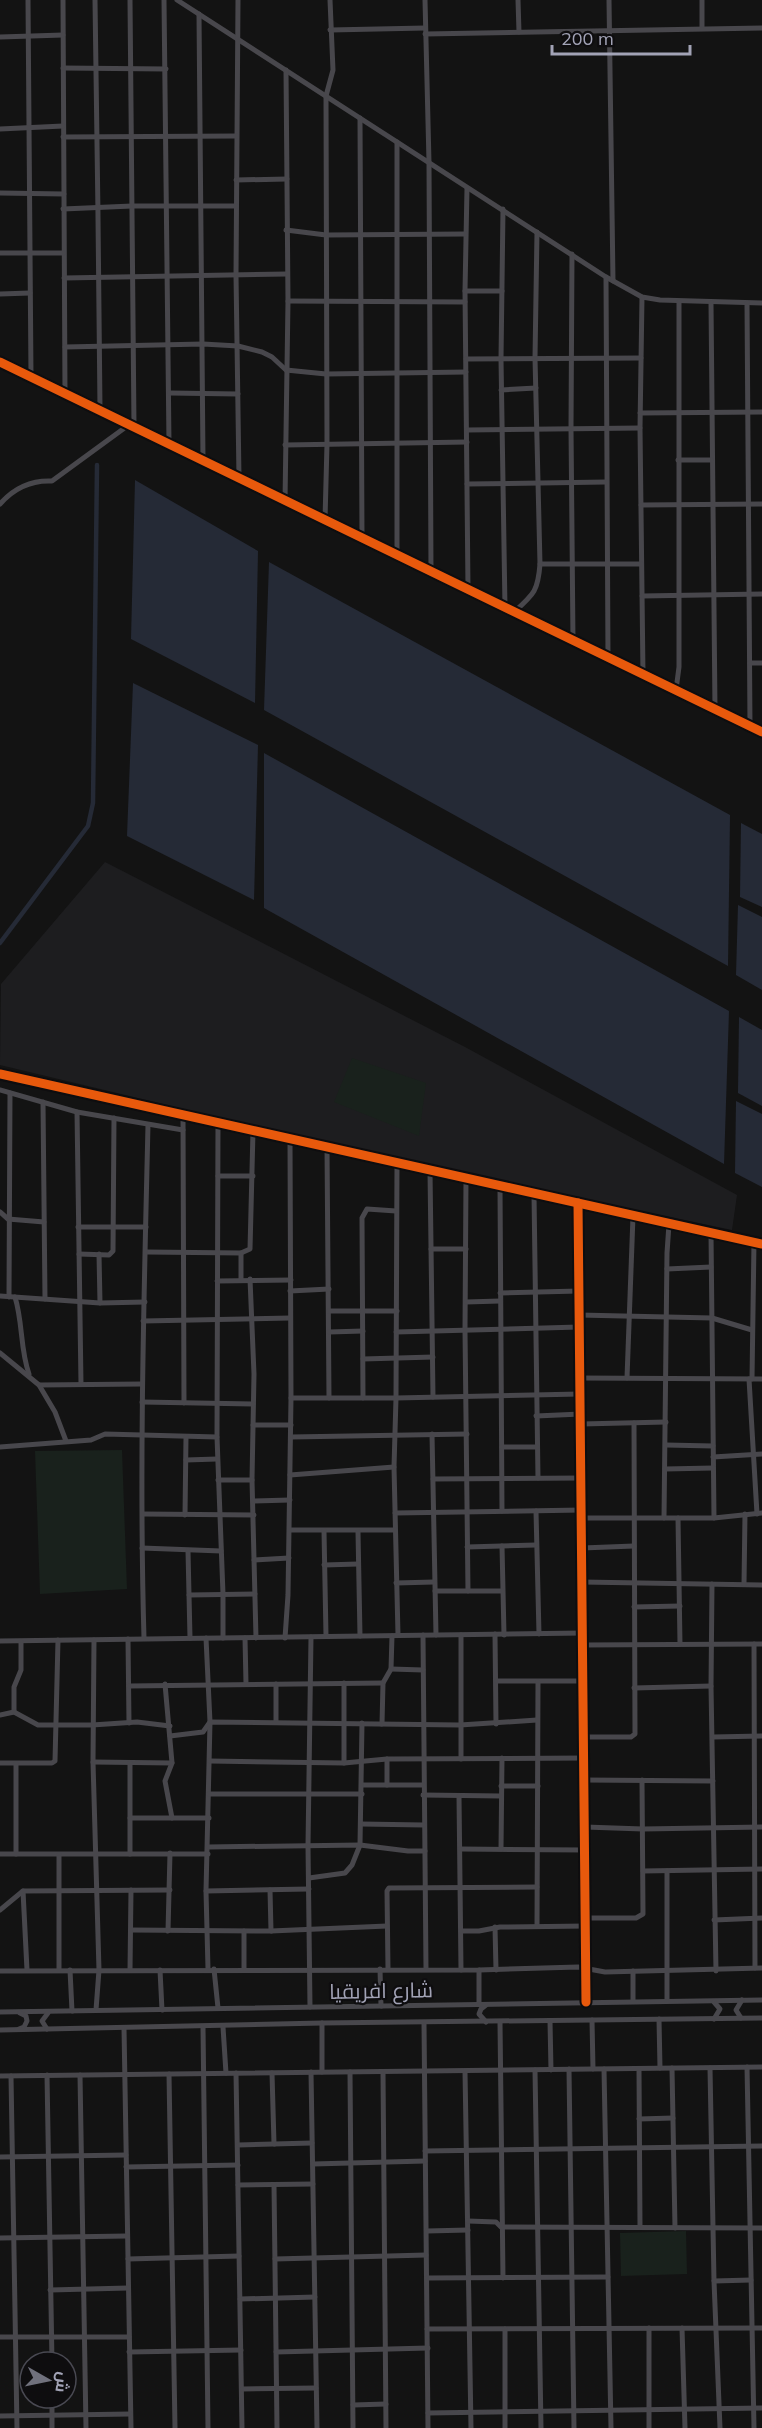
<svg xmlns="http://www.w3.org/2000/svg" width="762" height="2428" viewBox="0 0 762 2428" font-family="Mulish,Cairo,sans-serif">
<rect width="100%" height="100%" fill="#131313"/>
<polygon fill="#1d1d1f" points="105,862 465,1047 737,1195 732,1230 405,1162 0,1065 1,984"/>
<g fill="#19211c">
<polygon points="352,1058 426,1083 419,1136 334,1102"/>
<polygon points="122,1450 127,1589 40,1594 35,1451"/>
<polygon points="686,2231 687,2274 621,2276 620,2233"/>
</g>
<g fill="#252a36">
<polygon points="135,480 258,551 255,703 131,639"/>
<polygon points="269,562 730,815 728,966 264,710"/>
<polygon points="133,683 258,745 254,900 127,836"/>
<polygon points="264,753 729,1011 724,1164 264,908"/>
<polygon points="741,823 762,834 762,907 740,897"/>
<polygon points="738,905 762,917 762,990 736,975"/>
<polygon points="739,1017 762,1030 762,1106 738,1093"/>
<polygon points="736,1101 762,1114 762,1187 735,1173"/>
</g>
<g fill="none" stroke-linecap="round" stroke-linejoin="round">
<polyline stroke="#252a36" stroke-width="4.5" points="0,943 88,826 93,803 97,465"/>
<g stroke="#48474c" stroke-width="5">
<polyline points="28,0 31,376"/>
<polyline points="63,0 65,393"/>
<path d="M95,0C97,136 99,273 100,409"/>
<polyline points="130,0 134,426"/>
<polyline points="164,0 169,443"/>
<polyline points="177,0 606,277 642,297 660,300 762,303"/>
<polyline points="238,0 236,275 239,478"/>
<polyline points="425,0 429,162 431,571"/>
<polyline points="518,0 519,32"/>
<polyline points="609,0 613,281"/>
<polyline points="702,0 702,28"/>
<polyline points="199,14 203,460"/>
<polyline points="330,30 425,28"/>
<polyline points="425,34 762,28"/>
<polyline points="0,37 63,35"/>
<polyline points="63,68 166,69"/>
<polyline points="360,118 362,538"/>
<polyline points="0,129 63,126"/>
<polyline points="63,137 236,136"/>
<polyline points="397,142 397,555"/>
<polyline points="236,180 287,179"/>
<polyline points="467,188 465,291 468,589"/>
<polyline points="0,193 64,194"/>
<polyline points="63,209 132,206 236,206"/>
<polyline points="503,209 501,359 505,608"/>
<polyline points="286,230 326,235 465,234"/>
<polyline points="0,253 63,253"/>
<polyline points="572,254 571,428 573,641"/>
<polyline points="606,277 608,658"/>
<polyline points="64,278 287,274"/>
<polyline points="465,291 502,291"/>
<polyline points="0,294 30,293"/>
<polyline points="642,297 640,428 643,674"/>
<polyline points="288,301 465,302"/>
<polyline points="711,303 715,710"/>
<polyline points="747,303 750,726"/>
<polyline points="65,347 203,344 238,346 262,352 272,357 286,370 326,374 466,372"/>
<polyline points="466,359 641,358"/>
<polyline points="0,362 762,732"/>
<polyline points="501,390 536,388"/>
<polyline points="170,393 238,394"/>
<polyline points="640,413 762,412"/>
<polyline points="467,430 640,428"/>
<polyline points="285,445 467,442"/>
<polyline points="678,460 711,460"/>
<polyline points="467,484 606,482"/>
<polyline points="285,501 288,301 286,70"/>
<path d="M0,504C14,488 31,480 52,481L130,424"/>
<polyline points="641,505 762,504"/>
<polyline points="325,520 327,444 326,96 333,70 330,0"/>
<polyline points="540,564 641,564"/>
<polyline points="642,596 762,594"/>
<path d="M514,612C534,594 538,591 540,564L535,358L537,232"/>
<polyline points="750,663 762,663"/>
<polyline points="676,690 679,667 679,302"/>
<polyline points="0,1074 762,1244"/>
<polyline points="0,1090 77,1112 183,1130"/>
<polyline points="43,1102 45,1299"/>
<polyline points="77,1112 81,1384"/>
<polyline points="183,1115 184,1403"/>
<polyline points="218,1123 217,1437 223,1594 223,1638"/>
<polyline points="327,1147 329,1398"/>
<polyline points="397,1164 396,1398 394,1467 398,1635"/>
<polyline points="430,1171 433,1397"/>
<polyline points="218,1176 253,1176"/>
<polyline points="466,1179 465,1330 468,1591"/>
<polyline points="500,1186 502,1511"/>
<polyline points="534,1194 538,1478"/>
<polyline points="578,1203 586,2002"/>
<polyline points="0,1212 8,1219 44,1222"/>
<polyline points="78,1227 146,1227"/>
<polyline points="711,1233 714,1518"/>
<polyline points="431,1249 466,1249"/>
<polyline points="147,1252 241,1253 250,1249 253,1131"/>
<polyline points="79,1254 109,1255 113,1251 114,1118"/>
<polyline points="99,1254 100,1303"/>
<polyline points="667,1269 711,1267"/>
<polyline points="250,1279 254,1374 252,1480 256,1638"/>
<polyline points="241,1280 241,1253"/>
<polyline points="217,1281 291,1280"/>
<polyline points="290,1291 329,1289"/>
<polyline points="500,1293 579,1291"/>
<polyline points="0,1296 100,1303 145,1302"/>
<polyline points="9,1297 10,1093"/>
<path d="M15,1297C23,1323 20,1349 29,1374"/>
<polyline points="466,1302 500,1301"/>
<polyline points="329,1311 397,1311"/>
<polyline points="579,1315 712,1318 752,1330"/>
<polyline points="143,1321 290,1318"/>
<polyline points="329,1332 363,1331"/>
<polyline points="396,1332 579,1327"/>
<polyline points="0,1353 39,1385 55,1412 66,1441"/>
<polyline points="363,1359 433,1357"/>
<polyline points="580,1378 762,1379"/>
<polyline points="627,1378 633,1216"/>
<polyline points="749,1379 757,1514"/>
<polyline points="752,1379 754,1242"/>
<polyline points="39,1385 142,1384"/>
<polyline points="291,1398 396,1398 580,1394"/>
<polyline points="363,1398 362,1218 367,1209 396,1211"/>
<polyline points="142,1402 253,1404"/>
<polyline points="536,1416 581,1414"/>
<polyline points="581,1424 666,1422"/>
<polyline points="253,1425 291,1425"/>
<polyline points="432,1434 436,1635"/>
<polyline points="291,1437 467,1434"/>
<polyline points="666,1445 713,1446"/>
<polyline points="0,1447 91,1440 105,1434 217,1437"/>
<polyline points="502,1447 537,1447"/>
<polyline points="713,1457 762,1454"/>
<polyline points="186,1460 217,1459"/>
<polyline points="665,1469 713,1468"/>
<polyline points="290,1475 394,1467"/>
<polyline points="433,1479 582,1478"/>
<polyline points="218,1480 252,1480"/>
<polyline points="253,1501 290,1500"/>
<polyline points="536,1511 539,1634"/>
<polyline points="395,1513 582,1510"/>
<polyline points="143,1514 254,1515"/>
<polyline points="185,1515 186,1437"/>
<polyline points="582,1518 714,1518 762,1513"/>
<polyline points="664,1518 667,1253 669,1224"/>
<polyline points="678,1518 680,1644"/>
<polyline points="290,1530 395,1530"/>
<polyline points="324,1531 326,1636"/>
<polyline points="358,1532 360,1636"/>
<polyline points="502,1546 504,1635"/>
<polyline points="467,1547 536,1545"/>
<polyline points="142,1548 221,1551"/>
<polyline points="582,1548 634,1546"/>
<polyline points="188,1551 190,1638"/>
<polyline points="254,1560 289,1558"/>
<polyline points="324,1565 358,1564"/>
<polyline points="582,1582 762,1585"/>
<polyline points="396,1583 434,1582"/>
<polyline points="712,1584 711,1686 716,1971"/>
<polyline points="744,1584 745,1514"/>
<polyline points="435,1591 502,1591"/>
<polyline points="189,1595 255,1594"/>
<polyline points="634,1607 680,1606"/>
<polyline points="495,1634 496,1724"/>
<polyline points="423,1635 426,1969"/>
<polyline points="461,1635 461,1759"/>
<path d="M144,1638C139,1467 144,1296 148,1125"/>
<polyline points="206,1638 210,1722 206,1891 208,1969"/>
<polyline points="245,1638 246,1684"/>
<polyline points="285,1638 288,1595 291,1398 290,1139"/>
<polyline points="128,1639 129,1723"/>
<polyline points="94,1640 93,1762 99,1970 96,2010"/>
<polyline points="0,1641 583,1633"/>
<polyline points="754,1644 755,1968"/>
<polyline points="583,1645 762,1644"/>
<polyline points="391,1669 423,1670"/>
<polyline points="497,1681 584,1681"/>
<polyline points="344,1683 344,1763"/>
<polyline points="165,1684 172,1763 165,1781 172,1818"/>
<polyline points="276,1684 276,1722"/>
<polyline points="129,1686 383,1683"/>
<polyline points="634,1688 711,1686"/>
<polyline points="14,1712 14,1687 21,1670 21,1642"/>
<polyline points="0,1715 14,1712 38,1725 92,1725 137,1722 170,1726"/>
<polyline points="382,1724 383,1683 391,1669 392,1636"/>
<polyline points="170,1736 203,1732 210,1722 460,1725 537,1720"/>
<polyline points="585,1737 631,1737 635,1734 634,1423"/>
<polyline points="713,1737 762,1736"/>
<polyline points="387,1759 387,1785"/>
<polyline points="210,1761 344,1763 387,1759 585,1758"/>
<polyline points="93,1762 172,1763"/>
<polyline points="0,1763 52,1763 55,1761 58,1640"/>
<polyline points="130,1763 130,1854"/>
<polyline points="16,1764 16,1854"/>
<polyline points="585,1780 713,1781"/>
<polyline points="362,1785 423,1785"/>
<polyline points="501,1786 538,1786"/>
<polyline points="209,1794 362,1794"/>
<polyline points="423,1795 501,1796"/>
<polyline points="459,1796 461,1970"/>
<polyline points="130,1818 209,1818"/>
<polyline points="361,1824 424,1825"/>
<polyline points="585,1827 643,1829 762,1827"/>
<polyline points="208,1847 360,1845 408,1851 425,1851"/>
<polyline points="461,1849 585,1850"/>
<polyline points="501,1849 502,1758"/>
<polyline points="0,1854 208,1854"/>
<polyline points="643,1871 762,1869"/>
<polyline points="667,1871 667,2001"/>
<polyline points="309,1878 345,1873 352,1865 360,1845 362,1723"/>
<polyline points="270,1890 271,1931"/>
<polyline points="23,1891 27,1970"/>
<polyline points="206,1891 309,1889"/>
<polyline points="0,1910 23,1891 170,1890"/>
<polyline points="586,1918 636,1918 643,1914 642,1780"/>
<polyline points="714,1920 762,1918"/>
<polyline points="537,1926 538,1682"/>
<polyline points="495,1927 496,1970"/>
<polyline points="131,1930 271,1931 387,1926"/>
<polyline points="168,1931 170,1853"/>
<polyline points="244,1931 244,1970"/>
<polyline points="461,1931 479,1931 500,1927 586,1926"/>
<polyline points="214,1969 218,2008"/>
<polyline points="380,1969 381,2006"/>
<polyline points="388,1969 387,1891 389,1888 537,1887"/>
<polyline points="59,1970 59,1855"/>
<polyline points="70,1970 72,2011"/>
<polyline points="130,1970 131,1890"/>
<polyline points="160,1970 162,2010"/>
<polyline points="479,1970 479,2004"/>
<polyline points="0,1971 479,1970 578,1967 605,1972 762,1968"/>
<polyline points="633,1971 633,2001"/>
<polyline points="486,2005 481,2009 479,2014 486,2022"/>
<polyline points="310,2007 308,1846 311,1637"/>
<polyline points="0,2012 762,2000"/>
<polyline points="741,2018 736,2010 742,2000"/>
<polyline points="659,2019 660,2068"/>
<polyline points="714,2019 720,2009 714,2002"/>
<polyline points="592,2020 593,2069"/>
<polyline points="550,2021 551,2070"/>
<polyline points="500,2022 503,2278"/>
<polyline points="322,2023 322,2072"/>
<polyline points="424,2023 428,2428"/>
<polyline points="203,2027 208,2428"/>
<polyline points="223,2027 226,2073"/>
<polyline points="124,2028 131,2428"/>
<polyline points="19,2029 24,2027 27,2021 26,2016 20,2013"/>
<polyline points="47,2029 42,2021 48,2013"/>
<polyline points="0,2030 322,2023 762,2018"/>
<polyline points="747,2067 754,2428"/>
<polyline points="672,2068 675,2228"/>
<polyline points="710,2068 714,2281 720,2428"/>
<polyline points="569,2069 574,2428"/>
<polyline points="604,2069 611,2428"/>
<polyline points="639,2069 640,2227"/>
<polyline points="535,2070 541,2428"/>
<polyline points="465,2071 471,2428"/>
<polyline points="311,2072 317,2428"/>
<polyline points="350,2072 353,2428"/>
<polyline points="383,2072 386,2428"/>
<polyline points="236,2073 242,2428"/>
<polyline points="272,2073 274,2144"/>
<polyline points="169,2074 175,2428"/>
<polyline points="47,2075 52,2362"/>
<polyline points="80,2075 86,2428"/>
<polyline points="0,2076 762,2067"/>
<polyline points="11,2076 17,2428"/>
<polyline points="639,2119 673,2118"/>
<polyline points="238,2145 312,2143"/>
<polyline points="425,2151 762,2146"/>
<polyline points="0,2157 126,2155"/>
<polyline points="313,2164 425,2161"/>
<polyline points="126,2167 238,2165"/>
<polyline points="238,2185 313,2184"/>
<polyline points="274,2185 277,2428"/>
<polyline points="468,2221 496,2222 501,2227 762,2228"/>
<polyline points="427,2231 468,2230"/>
<polyline points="0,2238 127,2236"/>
<polyline points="128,2259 239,2256"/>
<polyline points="275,2259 426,2255"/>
<polyline points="427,2278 608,2277"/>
<polyline points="714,2281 751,2280"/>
<polyline points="50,2290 128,2288"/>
<polyline points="240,2299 315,2297"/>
<polyline points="649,2328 649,2428"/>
<polyline points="682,2328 685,2428"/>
<polyline points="427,2329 762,2328"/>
<polyline points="505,2329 505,2428"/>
<polyline points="0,2337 129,2337"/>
<polyline points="129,2352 241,2350"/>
<polyline points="276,2352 428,2348"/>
<polyline points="242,2389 316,2388"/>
<polyline points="52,2398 52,2428"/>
<polyline points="353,2405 386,2404"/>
<polyline points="428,2413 762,2408"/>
<polyline points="0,2416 130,2414"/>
</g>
<g stroke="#0e0d0f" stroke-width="13">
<g id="cycleway">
<polyline points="0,362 762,732"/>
<polyline points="0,1074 762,1244"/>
<polyline points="578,1203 586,2002"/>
</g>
</g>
<use href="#cycleway" stroke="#e8590c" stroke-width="9"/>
</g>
<g text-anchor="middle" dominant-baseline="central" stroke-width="4.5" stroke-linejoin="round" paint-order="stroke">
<g font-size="21" fill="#a2a3b6" stroke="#0e0d0f">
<text transform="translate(381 1990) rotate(-1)">شارع افريقيا</text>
</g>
</g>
<g transform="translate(48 2380) rotate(99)"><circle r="28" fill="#0e0d0f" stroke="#494952" stroke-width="1.5"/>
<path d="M0-4.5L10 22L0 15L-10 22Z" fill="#70717d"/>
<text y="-9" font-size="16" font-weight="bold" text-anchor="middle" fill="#a2a3b6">ش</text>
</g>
<path d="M552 45v9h138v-9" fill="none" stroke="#a2a3b6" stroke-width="3"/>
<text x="561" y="45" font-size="18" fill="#a2a3b6" stroke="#0e0d0f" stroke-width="4.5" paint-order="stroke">200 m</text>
</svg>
